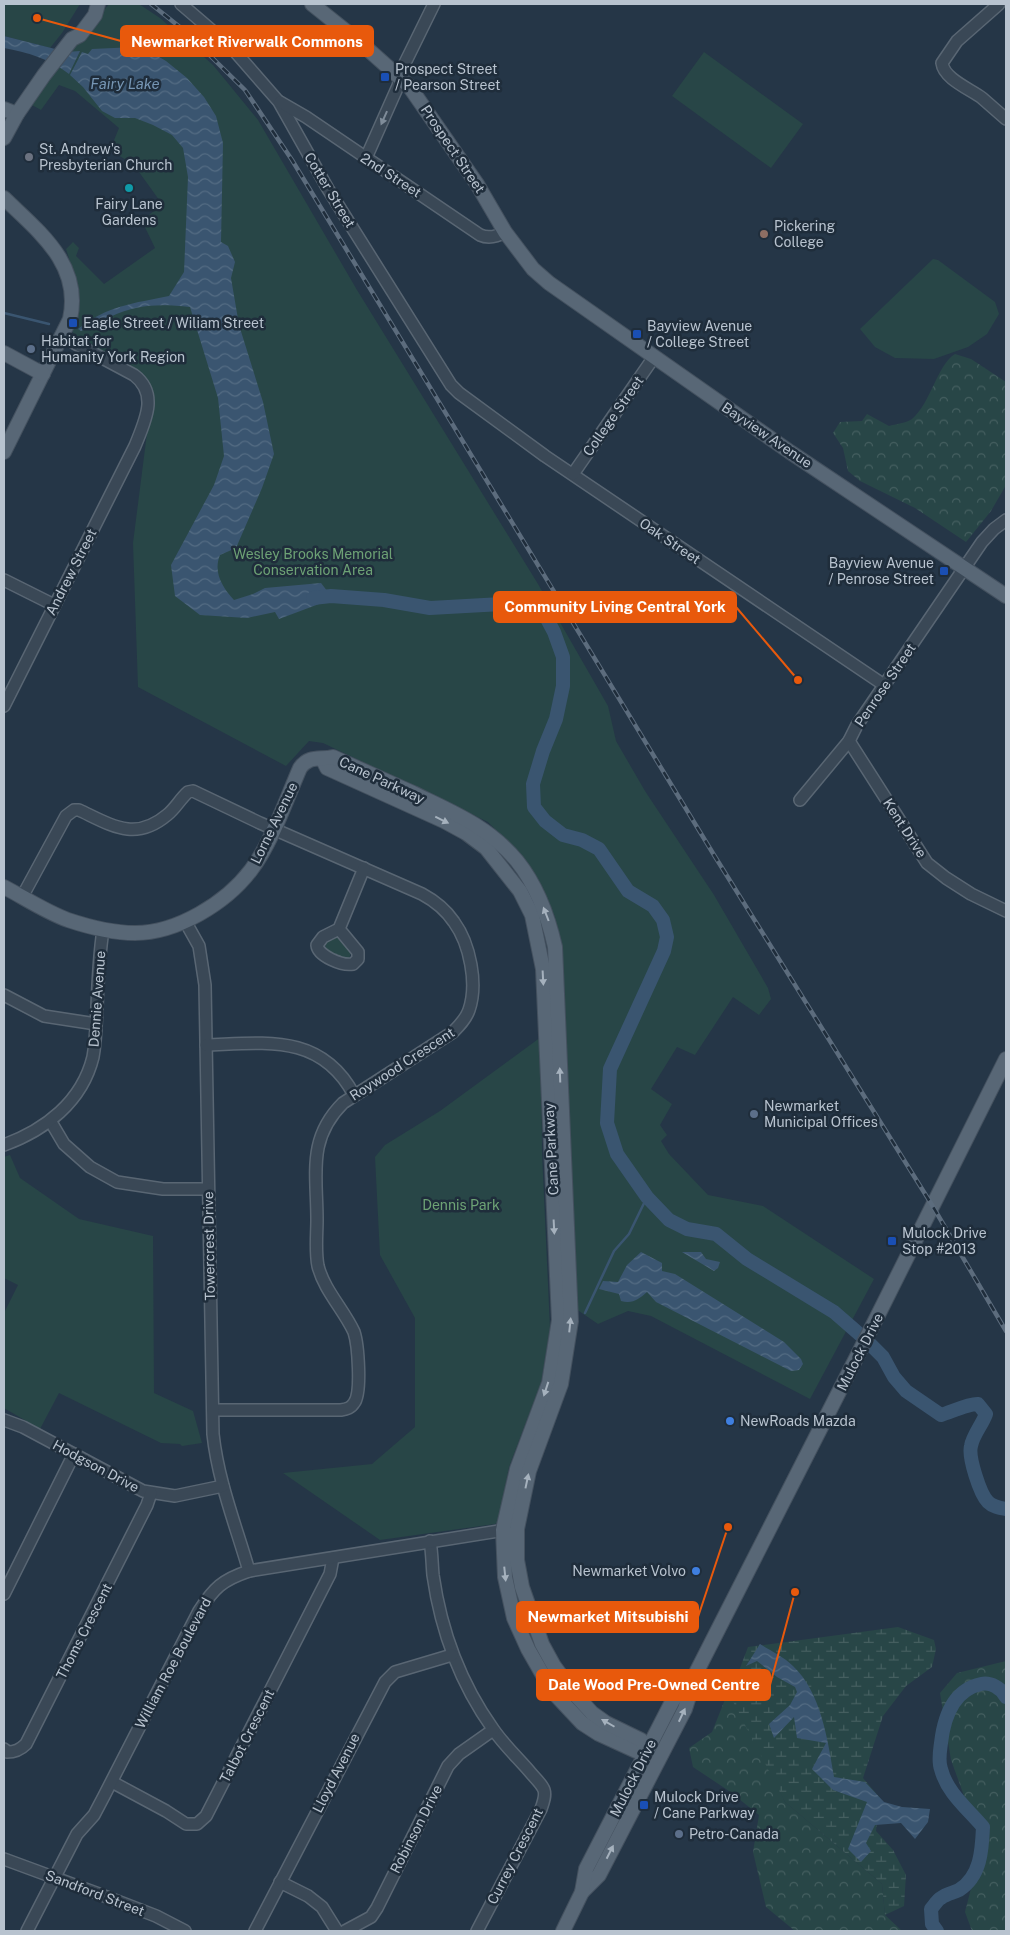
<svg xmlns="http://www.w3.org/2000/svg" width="1010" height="1935" viewBox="0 0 1010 1935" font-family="'Public Sans',sans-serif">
<defs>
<pattern id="grass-tufts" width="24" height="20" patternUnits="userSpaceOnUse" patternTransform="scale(1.25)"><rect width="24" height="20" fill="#284647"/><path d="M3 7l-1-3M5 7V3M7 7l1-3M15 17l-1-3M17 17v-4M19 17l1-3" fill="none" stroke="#455f60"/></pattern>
<pattern id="forest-crowns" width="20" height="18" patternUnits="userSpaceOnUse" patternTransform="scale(1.25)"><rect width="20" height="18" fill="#284647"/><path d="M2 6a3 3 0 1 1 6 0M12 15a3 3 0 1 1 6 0" fill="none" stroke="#455f60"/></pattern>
<pattern id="wetland-marsh" width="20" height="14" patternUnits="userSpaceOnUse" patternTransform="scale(1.25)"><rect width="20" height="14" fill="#284647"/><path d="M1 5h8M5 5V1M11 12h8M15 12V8" fill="none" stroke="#455f60"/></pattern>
<pattern id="water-waves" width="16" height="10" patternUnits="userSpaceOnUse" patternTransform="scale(1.25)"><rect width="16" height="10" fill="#3a5570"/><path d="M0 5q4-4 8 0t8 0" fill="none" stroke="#546c83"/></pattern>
</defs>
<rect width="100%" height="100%" fill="#253647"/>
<polygon fill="url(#grass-tufts)" points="338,935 351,952 349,959 344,960 325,950 326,942 330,938"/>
<g fill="url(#forest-crowns)">
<path d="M955,354L971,359L1006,382V485L991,511L966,542L915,508L860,481L848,471L843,448L833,433L840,422L862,421L867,414L889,426C895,424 907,423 912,419C931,403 937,365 955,354Z"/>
<polygon points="1006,1661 1006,1931 972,1931 965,1912 982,1845 951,1760 940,1693 957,1673"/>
<polygon points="728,1692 758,1745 785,1802 882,1884 885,1915 902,1931 795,1931 766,1907 753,1852 759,1815 729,1791 693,1767 689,1748 712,1732"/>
</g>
<polygon fill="url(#wetland-marsh)" points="898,1627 934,1640 936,1649 932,1667 906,1686 883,1716 863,1778 880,1798 876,1831 893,1850 906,1875 904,1906 885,1915 882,1884 785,1802 728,1692 734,1684 748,1647"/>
<g fill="#284647">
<polygon points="4,4 80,4 62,33 50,48 4,36"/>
<polygon points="109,4 139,4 160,18 213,65 258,120 357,290 538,584 608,706 616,741 645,791 714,895 768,988 771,999 759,1015 733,997 695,1055 677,1047 651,1089 672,1104 660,1125 667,1135 661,1141 669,1154 708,1195 763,1206 874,1279 810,1399 651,1316 628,1311 598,1324 576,1309 563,967 555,917 541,887 516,850 488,822 323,743 309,741 286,766 138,687 133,543 152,394 147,379 138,371 77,338 72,331 78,310 79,289 66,249 73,242 79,248 76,256 104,284 155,248 142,221 162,204 134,165 110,150 119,128 75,91 59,85 41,110 30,104"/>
<polygon points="704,52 803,124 771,168 672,96"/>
<polygon points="933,259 938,260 995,302 999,314 987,334 968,347 934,359 895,358 875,347 860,329"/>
<polygon points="541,1037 542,1153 550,1328 541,1383 509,1467 501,1507 501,1521 495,1524 380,1540 283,1473 372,1464 415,1427 415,1318 380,1255 375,1157 385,1145 440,1111"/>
<polygon points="10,1155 20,1178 79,1219 153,1236 154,1393 193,1411 202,1443 182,1446 180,1444 161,1443 59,1393 40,1429 4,1408 4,1313 18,1285 4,1278 4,1157"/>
</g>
<g fill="url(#water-waves)">
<path d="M4,36L67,52L80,51L69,74C50,59 27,52 4,48Z"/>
<path d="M136,47L147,50L166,61L187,78L204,97L216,116L223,143L221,242L228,246L235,262L231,278L239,325L263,402L274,454L262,488L236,548L220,555C213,572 222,587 234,600L253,594L265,588L321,583L331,596L319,604L279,619L275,612L247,618L200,615L175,596L171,565L214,485L224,456L218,398L190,307C159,304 139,304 110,317C100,321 91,327 81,331L78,329C106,306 135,303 169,296L184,272L188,177L183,148L172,135L153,125L135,118H115L102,111L83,87L70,75L82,52L88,54L92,49Z"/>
<path d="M641,1252L662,1263V1271L675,1274L784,1342L801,1359L803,1364L799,1370L791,1371L656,1302L647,1292C639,1299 633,1304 621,1301L619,1294L599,1289L603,1281L618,1282L627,1265Z"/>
<polygon points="682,1252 701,1252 706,1259 720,1262 718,1268 714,1271"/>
<path d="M760,1644C771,1651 784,1657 793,1666C821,1692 828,1741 834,1777L865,1782L884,1802L902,1807L930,1809L928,1822L915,1839L901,1823L875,1825L866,1843L871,1851L861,1862L848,1849L867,1802L833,1790L812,1769L826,1743L797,1738L794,1717L774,1738L769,1724L790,1705L797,1692L795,1687L777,1677L757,1661L746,1666Z"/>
</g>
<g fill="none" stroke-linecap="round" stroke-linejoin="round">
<g stroke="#3a5570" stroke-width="2.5">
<polyline points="4,313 49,324"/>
<polyline points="585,1313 614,1251 629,1234 647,1197"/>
</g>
<g stroke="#3a5570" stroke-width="14">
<path d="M313,598L331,596L384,600L430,608L502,604L527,605L546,617L554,632L563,657V686L556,719L543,751L533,784L534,807L545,821L563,835L582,840L599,849L628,891L653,906L663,920L667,937L664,951L610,1069L607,1123L617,1154L647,1197L669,1220L687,1229L716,1234L747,1259L834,1312L865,1339L883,1357L894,1377L906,1391L941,1415C951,1412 970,1403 978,1404L986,1414C982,1425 973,1435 971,1446C968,1457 980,1494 988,1502C993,1507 1000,1508 1006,1509"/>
<path d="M937,1931L932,1924L931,1909C934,1906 937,1900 941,1898C946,1894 953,1893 959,1890C981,1876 982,1850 983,1827C968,1809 947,1793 941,1769C938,1761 940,1751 941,1743C944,1717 953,1690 981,1684C991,1682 1001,1688 1006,1697"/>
</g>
<g stroke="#596673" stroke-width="14">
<g id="minor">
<polyline points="181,4 231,47 279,102 328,189 451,385 459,393 545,456 884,685"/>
<path d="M999,4L957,41L942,63C944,79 970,89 982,98C990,105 998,112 1006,119"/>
<path d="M280,102L306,117L480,235C489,239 498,236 505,232"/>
<polyline points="366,158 398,86 403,67 434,4"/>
<polyline points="573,474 654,357"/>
<polyline points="4,580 54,605"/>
<path d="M4,706L135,446C145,421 159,394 134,375L61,336"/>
<polyline points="849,741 927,863 946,878 971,894 1006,911"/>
<polyline points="800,800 849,741 857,725 982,542 994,529 1006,520"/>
<path d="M22,897L66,816L74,810H79C111,825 135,842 167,815C175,809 180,799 188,792L193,791L260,823L422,894C435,901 446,910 454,922C470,944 478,984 469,1010C466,1019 459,1026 453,1032L343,1103C307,1139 317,1174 317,1220C317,1234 315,1251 318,1266C324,1290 344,1310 354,1332C358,1344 362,1393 354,1403C351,1408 347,1409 341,1410H213"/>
<path d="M185,921L199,946L205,985L213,1434C218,1481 236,1526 249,1571"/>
<path d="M339,929L358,952V959L353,964C342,966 318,956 317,945L323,937L339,929L364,868"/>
<polyline points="4,995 44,1016 96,1024"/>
<path d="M206,1045C265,1043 321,1033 354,1095"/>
<polyline points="51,1122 64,1144 90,1167 117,1182 163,1189 208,1189"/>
<path d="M4,1145C45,1130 82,1102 93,1057C96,1041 96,1023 97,1007C98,981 99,956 103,930"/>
<polyline points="4,1420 23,1427 143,1491 175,1496 223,1486"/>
<path d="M430,1541C432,1552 432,1564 433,1575C441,1631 461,1684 493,1729C504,1745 518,1758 530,1772C535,1778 542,1784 544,1790C546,1796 543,1803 541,1809L477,1931"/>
<polyline points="4,1594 74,1454"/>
<path d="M4,1749L7,1752C15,1752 20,1750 26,1744L147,1505L151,1493"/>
<polyline points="112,1782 166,1811 186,1824 197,1824 206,1816 330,1574 333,1558"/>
<polyline points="4,1859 99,1894 156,1916 185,1931"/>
<polyline points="280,1882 308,1896 322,1907 337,1931"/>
<path d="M27,1931L77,1834L94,1815L104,1796L199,1611C214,1588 222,1580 249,1571L511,1529"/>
<polyline points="255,1931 385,1682 395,1672 452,1655"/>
<polyline points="345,1931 371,1917 377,1908 448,1766 459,1754 493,1730"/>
</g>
</g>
<g stroke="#44515f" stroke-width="16">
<g id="major">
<polyline points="312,4 362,44 409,86 477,184 505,232 533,269 549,283 790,452 1006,596"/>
<polyline points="4,109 17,114"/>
<polyline points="4,138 17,114 44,75 72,39 80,35 95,15 98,4"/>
<path d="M4,198C39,232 82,264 70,319L4,452"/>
<polyline points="4,353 43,374"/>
<polyline points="323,760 327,768 444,821 466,833 486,848 520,891 532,915 543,969 559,1320 549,1383 517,1469 503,1530 505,1577 514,1618 528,1649 552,1691 582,1723 599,1734 636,1751 647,1749"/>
<path d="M4,887C25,898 46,912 68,920C89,927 112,933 135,933C177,933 226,903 251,870C272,842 286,800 300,768C309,755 320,760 333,757C360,769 386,781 413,793C452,812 488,826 517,861C537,886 548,916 555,947L571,1321L561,1384L529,1471L517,1529V1560L522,1587L542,1644L554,1666L573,1692L592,1713L606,1723L641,1740L647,1749"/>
<polyline points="582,1892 599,1875 685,1709 697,1671 873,1325 1006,1059"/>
<polyline points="563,1931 582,1892 586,1869 673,1700 692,1677"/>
</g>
</g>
<use href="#minor" stroke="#3a4856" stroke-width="11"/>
<use href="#major" stroke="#586776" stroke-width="14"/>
<g stroke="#5c6c7d" stroke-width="4.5">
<polyline id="rail" points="151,4 186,32 245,90 292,160 714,855 932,1205 1006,1331"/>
</g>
<use href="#rail" stroke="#1f2d3b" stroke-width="2.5" stroke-dasharray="8" stroke-linecap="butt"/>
</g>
<defs><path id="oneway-solid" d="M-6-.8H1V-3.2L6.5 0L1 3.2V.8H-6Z" transform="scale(1.25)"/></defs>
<use fill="#7f8c99" href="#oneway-solid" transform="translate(384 118) rotate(114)"/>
<g fill="#a5b1bd">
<use href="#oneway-solid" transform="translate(442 820) rotate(26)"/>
<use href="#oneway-solid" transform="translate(546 914) rotate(-111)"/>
<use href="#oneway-solid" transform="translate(543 978) rotate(87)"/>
<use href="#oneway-solid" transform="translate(560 1075) rotate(-92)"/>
<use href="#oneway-solid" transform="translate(554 1227) rotate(87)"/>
<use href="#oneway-solid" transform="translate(570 1325) rotate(-84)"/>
<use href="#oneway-solid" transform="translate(546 1389) rotate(108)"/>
<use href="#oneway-solid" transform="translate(527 1481) rotate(-78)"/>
<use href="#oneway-solid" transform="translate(505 1574) rotate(84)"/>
<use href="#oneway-solid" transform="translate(682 1715) rotate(-65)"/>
<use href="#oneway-solid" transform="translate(608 1723) rotate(-150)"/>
<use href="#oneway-solid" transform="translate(610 1852) rotate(-63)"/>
</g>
<g fill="#1a4fb4" stroke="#1f2d3b" stroke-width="2">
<rect x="380" y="72" width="10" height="10" rx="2.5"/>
<rect x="68" y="318" width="10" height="10" rx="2.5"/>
<rect x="632" y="329" width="10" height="10" rx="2.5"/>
<rect x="939" y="566" width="10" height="10" rx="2.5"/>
<rect x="887" y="1236" width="10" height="10" rx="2.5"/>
<rect x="639" y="1800" width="10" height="10" rx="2.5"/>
</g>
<circle fill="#6b7280" stroke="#1f2d3b" stroke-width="2" cx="29" cy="157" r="5"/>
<circle fill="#0f9aa8" stroke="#1f2d3b" stroke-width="2" cx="129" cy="188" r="5"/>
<circle fill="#8d6e63" stroke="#1f2d3b" stroke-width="2" cx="764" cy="234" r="5"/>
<g fill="#5c6f8a" stroke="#1f2d3b" stroke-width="2">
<circle cx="31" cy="349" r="5"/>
<circle cx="754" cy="1114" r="5"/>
<circle cx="679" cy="1834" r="5"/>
</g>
<g fill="#3f7fe0" stroke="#1f2d3b" stroke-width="2">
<circle cx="730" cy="1421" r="5"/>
<circle cx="696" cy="1571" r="5"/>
</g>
<g text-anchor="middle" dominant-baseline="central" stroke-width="5" stroke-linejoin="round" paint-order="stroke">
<g font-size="14" fill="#b8c3cf" stroke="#1f2d3b" text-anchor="start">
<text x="395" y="69">Prospect Street<tspan x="395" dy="16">/ Pearson Street</tspan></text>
<text x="39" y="149">St. Andrew's<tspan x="39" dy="16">Presbyterian Church</tspan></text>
<text x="129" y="204" text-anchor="middle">Fairy Lane<tspan x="129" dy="16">Gardens</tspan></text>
<text x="774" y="226">Pickering<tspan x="774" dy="16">College</tspan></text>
<text x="83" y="323">Eagle Street / Wiliam Street</text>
<text x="647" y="326">Bayview Avenue<tspan x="647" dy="16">/ College Street</tspan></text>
<text x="41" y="341">Habitat for<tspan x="41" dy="16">Humanity York Region</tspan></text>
<text x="934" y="563" text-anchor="end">Bayview Avenue<tspan x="934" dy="16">/ Penrose Street</tspan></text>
<text x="764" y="1106">Newmarket<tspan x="764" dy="16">Municipal Offices</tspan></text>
<text x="902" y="1233">Mulock Drive<tspan x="902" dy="16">Stop #2013</tspan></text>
<text x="740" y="1421">NewRoads Mazda</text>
<text x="686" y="1571" text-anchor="end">Newmarket Volvo</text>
<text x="654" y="1797">Mulock Drive<tspan x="654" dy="16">/ Cane Parkway</tspan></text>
<text x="689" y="1834">Petro-Canada</text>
</g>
<g font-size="14" fill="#b8c3cf" stroke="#1f2d3b">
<text transform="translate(453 149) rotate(56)">Prospect Street</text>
<text transform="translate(391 175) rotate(33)">2nd Street</text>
<text transform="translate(330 190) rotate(59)">Cotter Street</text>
<text transform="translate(613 416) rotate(-55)">College Street</text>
<text transform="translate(767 435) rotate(34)">Bayview Avenue</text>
<text transform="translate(670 541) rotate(34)">Oak Street</text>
<text transform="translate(71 572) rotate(-63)">Andrew Street</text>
<text transform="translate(885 685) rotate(-56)">Penrose Street</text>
<text transform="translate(382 780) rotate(25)">Cane Parkway</text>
<text transform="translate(274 823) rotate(-64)">Lorne Avenue</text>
<text transform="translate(905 828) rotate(57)">Kent Drive</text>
<text transform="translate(97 999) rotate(-86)">Dennie Avenue</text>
<text transform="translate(402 1064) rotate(-33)">Roywood Crescent</text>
<text transform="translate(551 1149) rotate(-93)">Cane Parkway</text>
<text transform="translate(209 1246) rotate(-91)">Towercrest Drive</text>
<text transform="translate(860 1352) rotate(-63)">Mulock Drive</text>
<text transform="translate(96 1466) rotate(28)">Hodgson Drive</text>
<text transform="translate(84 1631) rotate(-63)">Thoms Crescent</text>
<text transform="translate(173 1663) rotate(-62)">William Roe Boulevard</text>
<text transform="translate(247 1736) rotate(-63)">Talbot Crescent</text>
<text transform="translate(336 1773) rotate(-63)">Lloyd Avenue</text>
<text transform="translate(633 1778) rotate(-63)">Mulock Drive</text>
<text transform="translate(416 1829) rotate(-63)">Robinson Drive</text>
<text transform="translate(515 1856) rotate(-63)">Currey Crescent</text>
<text transform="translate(95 1893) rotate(21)">Sandford Street</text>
</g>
<g font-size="14" fill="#6da275" stroke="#1f2d3b">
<text x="313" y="554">Wesley Brooks Memorial<tspan x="313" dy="16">Conservation Area</tspan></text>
<text x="461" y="1205">Dennis Park</text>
</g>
<g font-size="15" font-style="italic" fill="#7696b4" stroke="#1f2d3b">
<text x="125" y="83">Fairy Lake</text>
</g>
</g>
<path fill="none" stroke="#e8590c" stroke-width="2" d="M37 18L121 41M798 680L736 607M728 1527L698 1617M795 1592L770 1685"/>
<g fill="#e8590c" stroke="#1f2d3b" stroke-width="2">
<circle cx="37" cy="18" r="5"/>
<circle cx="798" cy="680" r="5"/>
<circle cx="728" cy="1527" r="5"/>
<circle cx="795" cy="1592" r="5"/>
</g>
<g fill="#e8590c" stroke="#e8590c" stroke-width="2">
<rect x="121" y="26" width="252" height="30" rx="5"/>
<rect x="494" y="592" width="242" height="30" rx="5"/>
<rect x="517" y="1602" width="181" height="30" rx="5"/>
<rect x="537" y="1670" width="233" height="30" rx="5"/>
</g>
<g font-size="15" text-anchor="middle" font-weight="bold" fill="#fff">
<text x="247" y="47">Newmarket Riverwalk Commons</text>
<text x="615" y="612">Community Living Central York</text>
<text x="608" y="1622">Newmarket Mitsubishi</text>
<text x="654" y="1690">Dale Wood Pre-Owned Centre</text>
</g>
<rect width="1010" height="1935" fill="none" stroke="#b8c3cf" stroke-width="10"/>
</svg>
